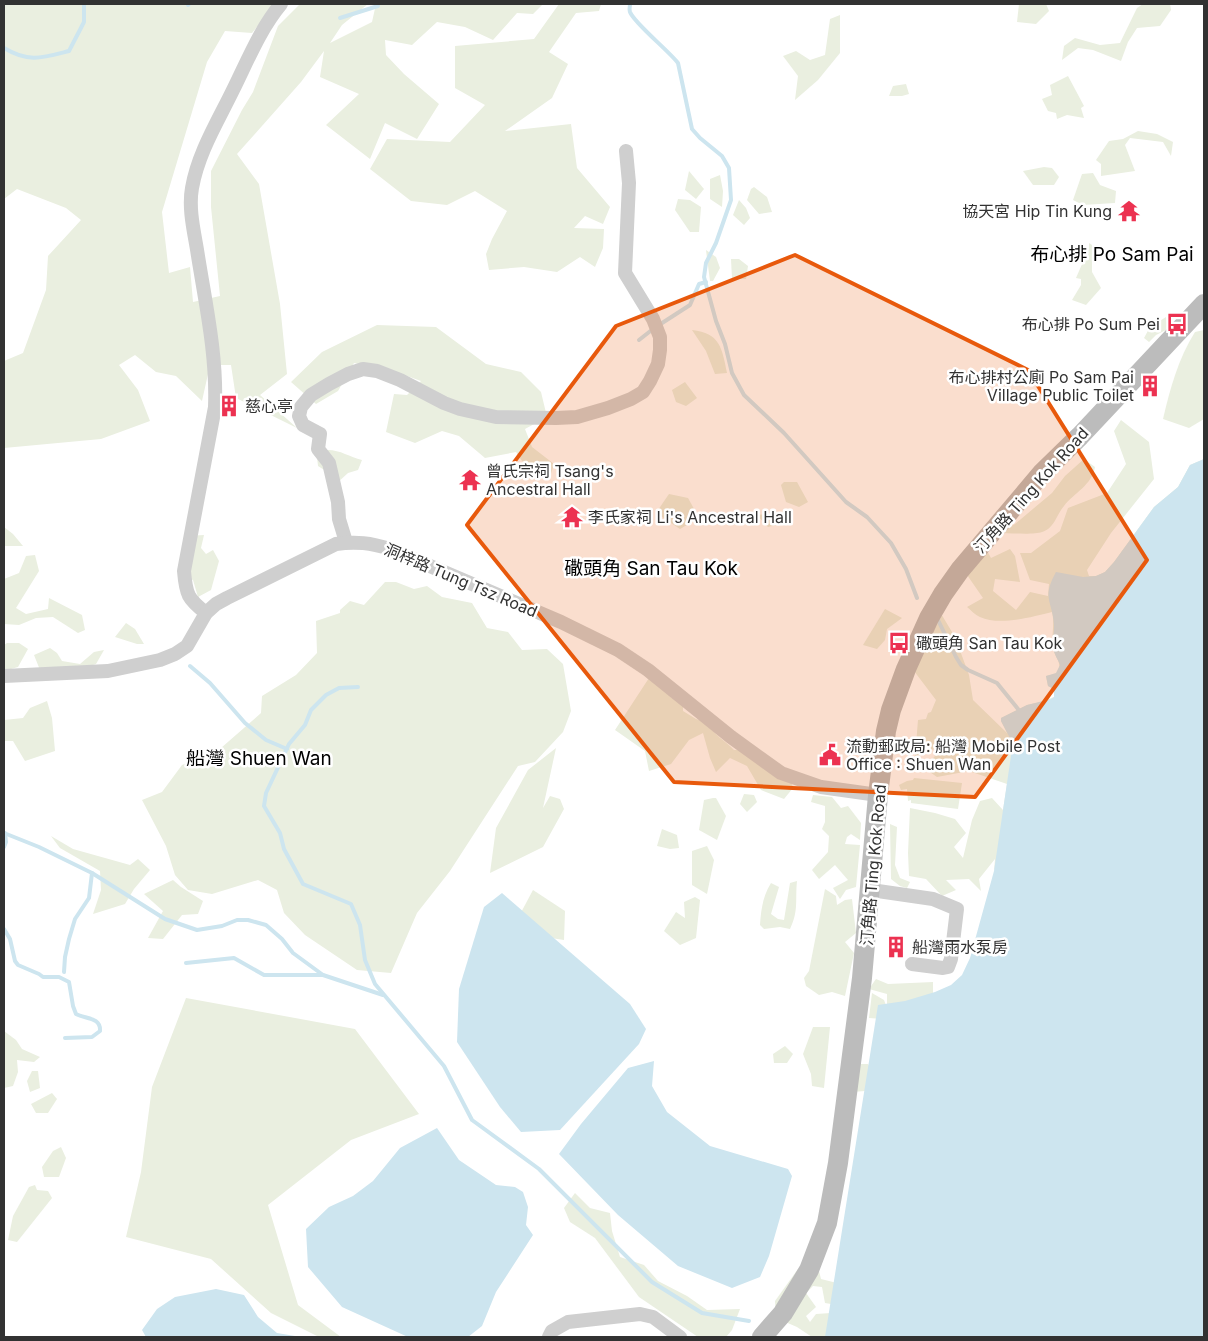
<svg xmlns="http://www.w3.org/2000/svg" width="1208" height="1341" viewBox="0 0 1208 1341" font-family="Inter,'Noto Sans TC',sans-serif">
<rect width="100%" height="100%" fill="#fff"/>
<g fill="#eaefe0">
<polygon points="4,4 276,4 252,33 225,31 207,62 162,212 169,273 190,267 193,302 220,296 211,207 211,171 242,110 253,92 278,26 300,4 368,4 342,25 330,43 372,22 376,4 543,4 533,14 517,13 493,40 465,27 437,22 412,45 385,40 386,55 404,74 439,104 417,139 385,123 370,159 326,125 359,94 320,77 324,51 301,82 237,154 259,184 280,304 287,374 260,395 297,428 236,398 231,365 210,365 202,401 176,376 156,372 135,355 119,365 138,390 150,421 101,439 4,448 4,361 23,353 46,290 48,256 81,220 66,208 17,189 4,199"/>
<polygon points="559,4 601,4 599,11 576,13 549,52 568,64 552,98 505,131 571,124 577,168 610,207 603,224 585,216 574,228 604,229 603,248 595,267 580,257 557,272 524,267 489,270 486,254 492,239 507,211 475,191 447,205 411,201 370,169 387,139 450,142 485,105 455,88 455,46 534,39"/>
<polygon points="1019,4 1046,4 1049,11 1036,24 1017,22"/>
<polygon points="1143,4 1170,4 1171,10 1160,26 1137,28 1128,42 1121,61 1093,50 1078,48 1062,60 1064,46 1075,38 1100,45 1120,43 1137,8"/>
<polygon points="840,15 840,53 818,80 795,100 798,76 783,56 796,51 810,60 825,55 830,19"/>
<polygon points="1068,76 1084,106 1081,108 1084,118 1067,115 1057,119 1056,113 1048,111 1042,99 1052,95 1050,85"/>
<polygon points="906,84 909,94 902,96 889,96 893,86"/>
<polygon points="1138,131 1157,134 1173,142 1171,156 1163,142 1130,138 1125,145 1135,171 1101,176 1101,164 1096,160 1109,141 1123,139"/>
<polygon points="1044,167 1052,168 1059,177 1054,185 1033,185 1023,171"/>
<polygon points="689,171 704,189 696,199 685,190"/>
<polygon points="1093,173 1100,185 1116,191 1115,203 1083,205 1073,200 1082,174"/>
<polygon points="720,175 723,191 722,207 710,199 710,179"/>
<polygon points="754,187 767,197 772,212 759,214 747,200 751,189"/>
<polygon points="678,199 690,200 701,207 699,232 690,232 675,210"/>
<polygon points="739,200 746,208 750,218 744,225 733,215"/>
<polygon points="1089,243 1092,245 1092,272 1101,288 1086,305 1072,300 1081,285 1081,279 1076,278 1089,248"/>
<polygon points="706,250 716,257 720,268 713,281 710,281"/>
<polygon points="731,259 739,259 748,266 746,279 732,279"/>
<polygon points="1166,317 1168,329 1156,335 1149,342 1144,338 1150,327"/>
<polygon points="377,325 436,327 486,364 521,372 541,392 547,417 525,429 532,447 554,464 550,477 522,461 516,452 485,458 459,436 442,431 415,443 386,432 394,394 407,395 421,381 393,371 354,363 338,391 316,404 291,382 322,352"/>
<path d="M692,330C720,333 722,348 727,373L715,374L706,351Z"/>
<path d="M1204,330V419L1189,428L1163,419C1170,389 1178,359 1195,332Z"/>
<polygon points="685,382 697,398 686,406 676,402 672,390"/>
<path d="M1121,420L1149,442L1154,479L1111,533L1087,570L1089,576H1096L1105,572L1114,562L1154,507L1178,487L1190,465L1204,459L994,871L995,859L979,879L981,891L969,879L946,880L956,890L942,896L926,879L909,876L908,853L910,808L935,813L955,819L966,833L954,847L963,858L972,820L980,801L992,798L1003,810L1007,784L969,771L937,777L924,768L946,744L915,757L918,720L926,719L928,713L931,712L936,700L911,667L940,612L955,637L969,675L973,700L1007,733L1001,721V718L1027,705L1041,702L1054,697V689L1048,686L1046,676L1056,674C1064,663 1055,659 1053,648C1051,636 1055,624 1052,612C1032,617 999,626 980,617C975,615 971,610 967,607L983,598L965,572L985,547L991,558L1010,549L1015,556L1020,582L995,579L993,591L1016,610L1030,592L1048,596L1049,584L1030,580L1020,553H1031L1060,531L1068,508L1107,493L1126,464L1114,431Z"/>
<path d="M328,450C340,450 350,457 362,460L358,470L348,473L337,483L329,473L318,466L317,457Z"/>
<path d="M1084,459L1095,467C1092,485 1074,493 1064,506C1056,515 1055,528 1042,532C1034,535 1010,533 999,533L1015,524L1052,493L1065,476Z"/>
<polygon points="784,482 797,482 808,502 799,507 786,502 781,485"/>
<polygon points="669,494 688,498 699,518 680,529 656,513"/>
<polygon points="780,512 788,513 788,522 768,527 757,515 766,514 775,517"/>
<polygon points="4,527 13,534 23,546 4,546"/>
<polygon points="204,535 201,548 206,554 213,550 219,561 211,590 198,597 193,580 182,576 186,536"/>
<polygon points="35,555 39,571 16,608 26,614 48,609 49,598 82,615 85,630 78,633 53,617 36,618 19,625 4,624 4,579 19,573 26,556"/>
<polygon points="385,582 396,582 414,589 427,586 442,597 472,603 487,628 508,632 522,650 547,649 563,664 571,711 563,732 535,762 518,766 450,871 417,913 391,973 357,970 305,935 284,913 277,890 258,880 212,894 188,890 175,875 166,846 142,800 162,792 182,765 221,748 261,713 262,696 296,675 317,653 316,621 340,613 340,610 350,601 364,605"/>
<polygon points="885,609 902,618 887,629 885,640 877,649 863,645"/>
<polygon points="126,623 135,629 144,644 137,644 115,637"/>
<polygon points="7,643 19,643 28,649 18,667 4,671 4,645"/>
<polygon points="50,648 57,653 62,661 80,664 94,652 104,650 96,664 78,670 40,670 34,655"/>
<path d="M649,678L683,704V711L696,719L708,723C714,736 725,740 734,750H741L788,769L793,788L784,799L761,790L747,766L730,758L716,772L710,758L703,733L689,740L671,764L649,771L645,751L615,730Z"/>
<polygon points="47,701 52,718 55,751 25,761 13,741 4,741 4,720 23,718 30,708"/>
<polygon points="556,748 543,808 550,796 560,799 564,809 543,847 490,873 496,828 528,770"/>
<polygon points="914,778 962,783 958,809 911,803 911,800 908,801 907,789 901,790 899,785 907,781 913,780"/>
<polygon points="744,794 754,795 757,802 747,812 740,804"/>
<polygon points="813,795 832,797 841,808 848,806 861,823 860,840 851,834 847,837 845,844 860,845 856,887 846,890 840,899 833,888 848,880 835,865 819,879 812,870 828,852 829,836 822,829 825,822 825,806 811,802"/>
<polygon points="713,798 716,798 726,816 717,840 699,830 704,800"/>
<polygon points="890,824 897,827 895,865 900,878 910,882 907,888 900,886 891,879"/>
<polygon points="662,829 677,835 679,848 670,849 657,846"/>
<polygon points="51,836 73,849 130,865 138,859 150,870 134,889 125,904 93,914 101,890 100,871 60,848"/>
<polygon points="707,846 714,860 707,894 692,885 692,851"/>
<polygon points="173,880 181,887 203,901 198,914 182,915 163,939 148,938 163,911 144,894"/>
<path d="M797,881C795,900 799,910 790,929L780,927L764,929L760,925C761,909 763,896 771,883L779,887L771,914L778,919L784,920L790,883Z"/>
<polygon points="825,889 836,896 837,905 845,900 852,899 856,933 845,942 854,953 845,996 832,992 819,995 806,986 804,978 809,971"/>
<polygon points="533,890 565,911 564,940 538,936 517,920"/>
<polygon points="695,897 700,900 696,938 680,945 664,931 676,912 685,918 684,902"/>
<polygon points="876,979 888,984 933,982 933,994 896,1007 887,1004 887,994 869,989"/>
<polygon points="872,993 884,1000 887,1008 883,1019 869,1018"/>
<polygon points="186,998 355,1029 419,1114 351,1140 268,1205 298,1305 341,1337 319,1337 271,1313 211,1259 126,1237 141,1172 152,1087"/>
<polygon points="813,1027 830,1027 824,1088 812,1086 811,1074 803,1054"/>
<polygon points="4,1031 16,1040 22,1049 40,1057 34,1062 17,1060 18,1072 13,1086 4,1088"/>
<polygon points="785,1046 793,1054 787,1063 774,1063 773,1054"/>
<polygon points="856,1064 868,1064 879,1077 878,1090 852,1092"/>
<polygon points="32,1071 38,1071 40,1088 30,1092 27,1081"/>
<polygon points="52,1093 57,1099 48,1113 36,1113 31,1104"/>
<polygon points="61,1147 66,1158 59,1177 44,1177 42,1167 53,1151"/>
<polygon points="35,1185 37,1190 48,1191 52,1198 17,1242 8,1240 13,1216 29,1187"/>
<polygon points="575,1193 590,1208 610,1213 612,1231 620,1257 644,1265 658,1281 687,1296 707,1310 740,1309 732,1330 726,1337 698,1337 639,1297 595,1238 570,1222 564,1208"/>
<polygon points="798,1269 819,1271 821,1279 837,1283 837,1305 825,1303 822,1287 813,1286 806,1293 816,1307 806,1316 810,1322 816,1314 831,1313 832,1337 812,1337 797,1327 776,1318 775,1301"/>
</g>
<g fill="#cde5ef">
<path d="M1204,459V1337H825L878,1005L905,1001L935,992L951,985L962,975L970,958L994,871L1012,749L1011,740L1001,721V718L1027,705L1051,699L1054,697V689L1048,686L1046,676L1056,673L1060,665C1059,661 1056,658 1055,654C1051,645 1054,636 1054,626C1053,601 1041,599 1056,572L1083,577L1096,576L1105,572L1114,562L1154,507L1178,487L1190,465Z"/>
<polygon points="502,893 630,1004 646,1029 639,1044 560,1130 521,1132 500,1107 457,1042 459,989 484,907"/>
<polygon points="654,1061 652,1086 667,1112 710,1146 788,1169 792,1176 769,1256 760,1277 732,1288 678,1266 618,1215 559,1154 581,1124 628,1068"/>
<polygon points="437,1128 459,1160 496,1185 515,1187 523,1192 528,1207 526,1225 533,1235 496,1292 482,1326 468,1337 408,1337 342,1307 308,1267 306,1229 329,1207 353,1196 373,1181 400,1148"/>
<polygon points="216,1289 244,1295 258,1317 277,1333 301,1337 146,1337 142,1330 157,1309 175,1297"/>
</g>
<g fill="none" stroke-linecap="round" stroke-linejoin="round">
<g stroke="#cde5ef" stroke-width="4">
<path d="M630,4C630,7 629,9 630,12C634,23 668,50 678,63L692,129L700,138L722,156L729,168L731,200L716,243L706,263L704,277L716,321L725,344L732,373L744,395L784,433L846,502L867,517L891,543L906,569L917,598"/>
<polyline points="188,5 189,4"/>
<polyline points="340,18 378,6"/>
<path d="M4,48C29,63 42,58 69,51L84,22V4"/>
<polyline points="659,325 690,305 699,284 706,282"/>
<polyline points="639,340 653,329"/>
<polyline points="938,620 956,657 961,665 968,670 997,683 1018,709"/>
<polyline points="190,666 210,683 245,723 266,740 287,749"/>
<polyline points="358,687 339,688 326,695 311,710 305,725 289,744 266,793 264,806 280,833 284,849 303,884 351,904 360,925 365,960 375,984 444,1066 472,1120 539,1169 652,1282 702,1313 749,1321"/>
<polyline points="4,833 39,847 92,873 165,919 197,930 222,926 237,920 248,920 266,925 282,939 293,953 323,975"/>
<polyline points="4,847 6,842 5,833"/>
<path d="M4,929L10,939L15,961L18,965L39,974L43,977H59L69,982L73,1006L76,1014C85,1019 101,1017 100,1031L92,1037L65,1038"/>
<polyline points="186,963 234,958 264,975 323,975 383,995"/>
<polyline points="64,972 65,957 69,939 75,919 89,898 92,873"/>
</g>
<g stroke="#cfcfcf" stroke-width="14">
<polyline points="346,542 339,519 338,502 329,463 318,449 320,434 303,425 299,416 301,407 311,395 329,384 348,374 363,369 377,371 400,380 444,403 460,409 496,417 556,418 577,417 608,408 631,399 643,392 650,381 658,364 660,350 660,337 653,319 625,273 629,183 626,151"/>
<path d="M206,613C188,599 186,595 184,571L215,407C217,356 206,306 198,256C195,235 188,210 192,188C198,153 218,121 233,90C247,62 260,29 281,4"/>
<path d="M4,676L108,671L160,660L175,654L187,646L206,613L216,604L227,598L336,544C356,541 371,543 390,549L561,622L618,650L648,670L731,737L781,773L821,787L878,795"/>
<polyline points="871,890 933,899 957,909 951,959 948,967 943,968 912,964"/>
<polyline points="549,1337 552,1331 568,1322 640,1314 653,1317 680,1337"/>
</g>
<polyline stroke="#bcbcbc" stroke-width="20" points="762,1337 783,1313 809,1270 827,1223 838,1163 862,978 878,795 886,731 891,710 906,669 929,618 943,594 960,570 1042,473 1080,436 1204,304"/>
</g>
<path fill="#e8590c" fill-opacity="0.2" stroke="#e8590c" stroke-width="4" stroke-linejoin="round" d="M795,255L1028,370L1147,560L975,797L674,782L467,525L616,326Z"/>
<defs>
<g id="temple-bare" transform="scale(1.725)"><path d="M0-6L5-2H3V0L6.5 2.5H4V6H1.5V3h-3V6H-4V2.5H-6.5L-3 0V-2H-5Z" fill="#ec3251" stroke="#fff" stroke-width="2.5" paint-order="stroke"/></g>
<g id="bus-bare" transform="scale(1.725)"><path d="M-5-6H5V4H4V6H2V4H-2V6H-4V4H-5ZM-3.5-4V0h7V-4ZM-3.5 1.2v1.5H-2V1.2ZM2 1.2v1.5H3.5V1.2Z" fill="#ec3251" stroke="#fff" stroke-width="2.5" paint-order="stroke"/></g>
<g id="building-bare" transform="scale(1.725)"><path d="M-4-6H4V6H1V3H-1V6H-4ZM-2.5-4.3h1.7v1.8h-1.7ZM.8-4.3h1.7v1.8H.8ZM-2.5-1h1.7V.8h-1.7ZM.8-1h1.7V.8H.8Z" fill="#ec3251" stroke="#fff" stroke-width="2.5" paint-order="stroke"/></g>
<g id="civic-bare" transform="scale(1.725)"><path d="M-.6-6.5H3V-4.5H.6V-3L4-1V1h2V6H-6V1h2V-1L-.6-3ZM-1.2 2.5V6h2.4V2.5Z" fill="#ec3251" stroke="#fff" stroke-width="2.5" paint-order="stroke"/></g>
</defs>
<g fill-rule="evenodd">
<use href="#temple-bare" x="1129" y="211"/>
<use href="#bus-bare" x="1177" y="324"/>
<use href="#building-bare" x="1150" y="386"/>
<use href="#building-bare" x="229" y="406"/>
<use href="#temple-bare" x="470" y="480"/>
<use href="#temple-bare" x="572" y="517"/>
<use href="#bus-bare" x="899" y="643"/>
<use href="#civic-bare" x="830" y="755"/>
<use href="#building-bare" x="896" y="947"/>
</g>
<g text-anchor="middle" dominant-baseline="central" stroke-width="5" stroke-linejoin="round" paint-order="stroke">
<g font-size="16" fill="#323232" stroke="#fff" text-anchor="start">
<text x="1112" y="211" text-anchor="end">協天宮 Hip Tin Kung</text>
<text x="1160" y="324" text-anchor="end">布心排 Po Sum Pei</text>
<text x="1134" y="377" text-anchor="end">布心排村公廁 Po Sam Pai<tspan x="1134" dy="18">Village Public Toilet</tspan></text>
<text x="245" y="406">慈心亭</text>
<text x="486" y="471">曾氏宗祠 Tsang's<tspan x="486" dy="18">Ancestral Hall</tspan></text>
<text x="588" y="517">李氏家祠 Li's Ancestral Hall</text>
<text x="916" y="643">䃟頭角 San Tau Kok</text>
<text x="846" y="746">流動郵政局: 船灣 Mobile Post<tspan x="846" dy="18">Office : Shuen Wan</tspan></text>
<text x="912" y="947">船灣雨水泵房</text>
</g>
<g font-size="16" fill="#323232" stroke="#fff">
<text transform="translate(1031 490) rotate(-48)">汀角路 Ting Kok Road</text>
<text transform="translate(461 580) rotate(23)">洞梓路 Tung Tsz Road</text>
<text transform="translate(873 865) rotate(-85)">汀角路 Ting Kok Road</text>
</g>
<g font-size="19" fill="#000" stroke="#fff">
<text x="1112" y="254">布心排 Po Sam Pai</text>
<text x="651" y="568">䃟頭角 San Tau Kok</text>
<text x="259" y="758">船灣 Shuen Wan</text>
</g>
</g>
<rect width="1208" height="1341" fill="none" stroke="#323232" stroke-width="10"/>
</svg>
